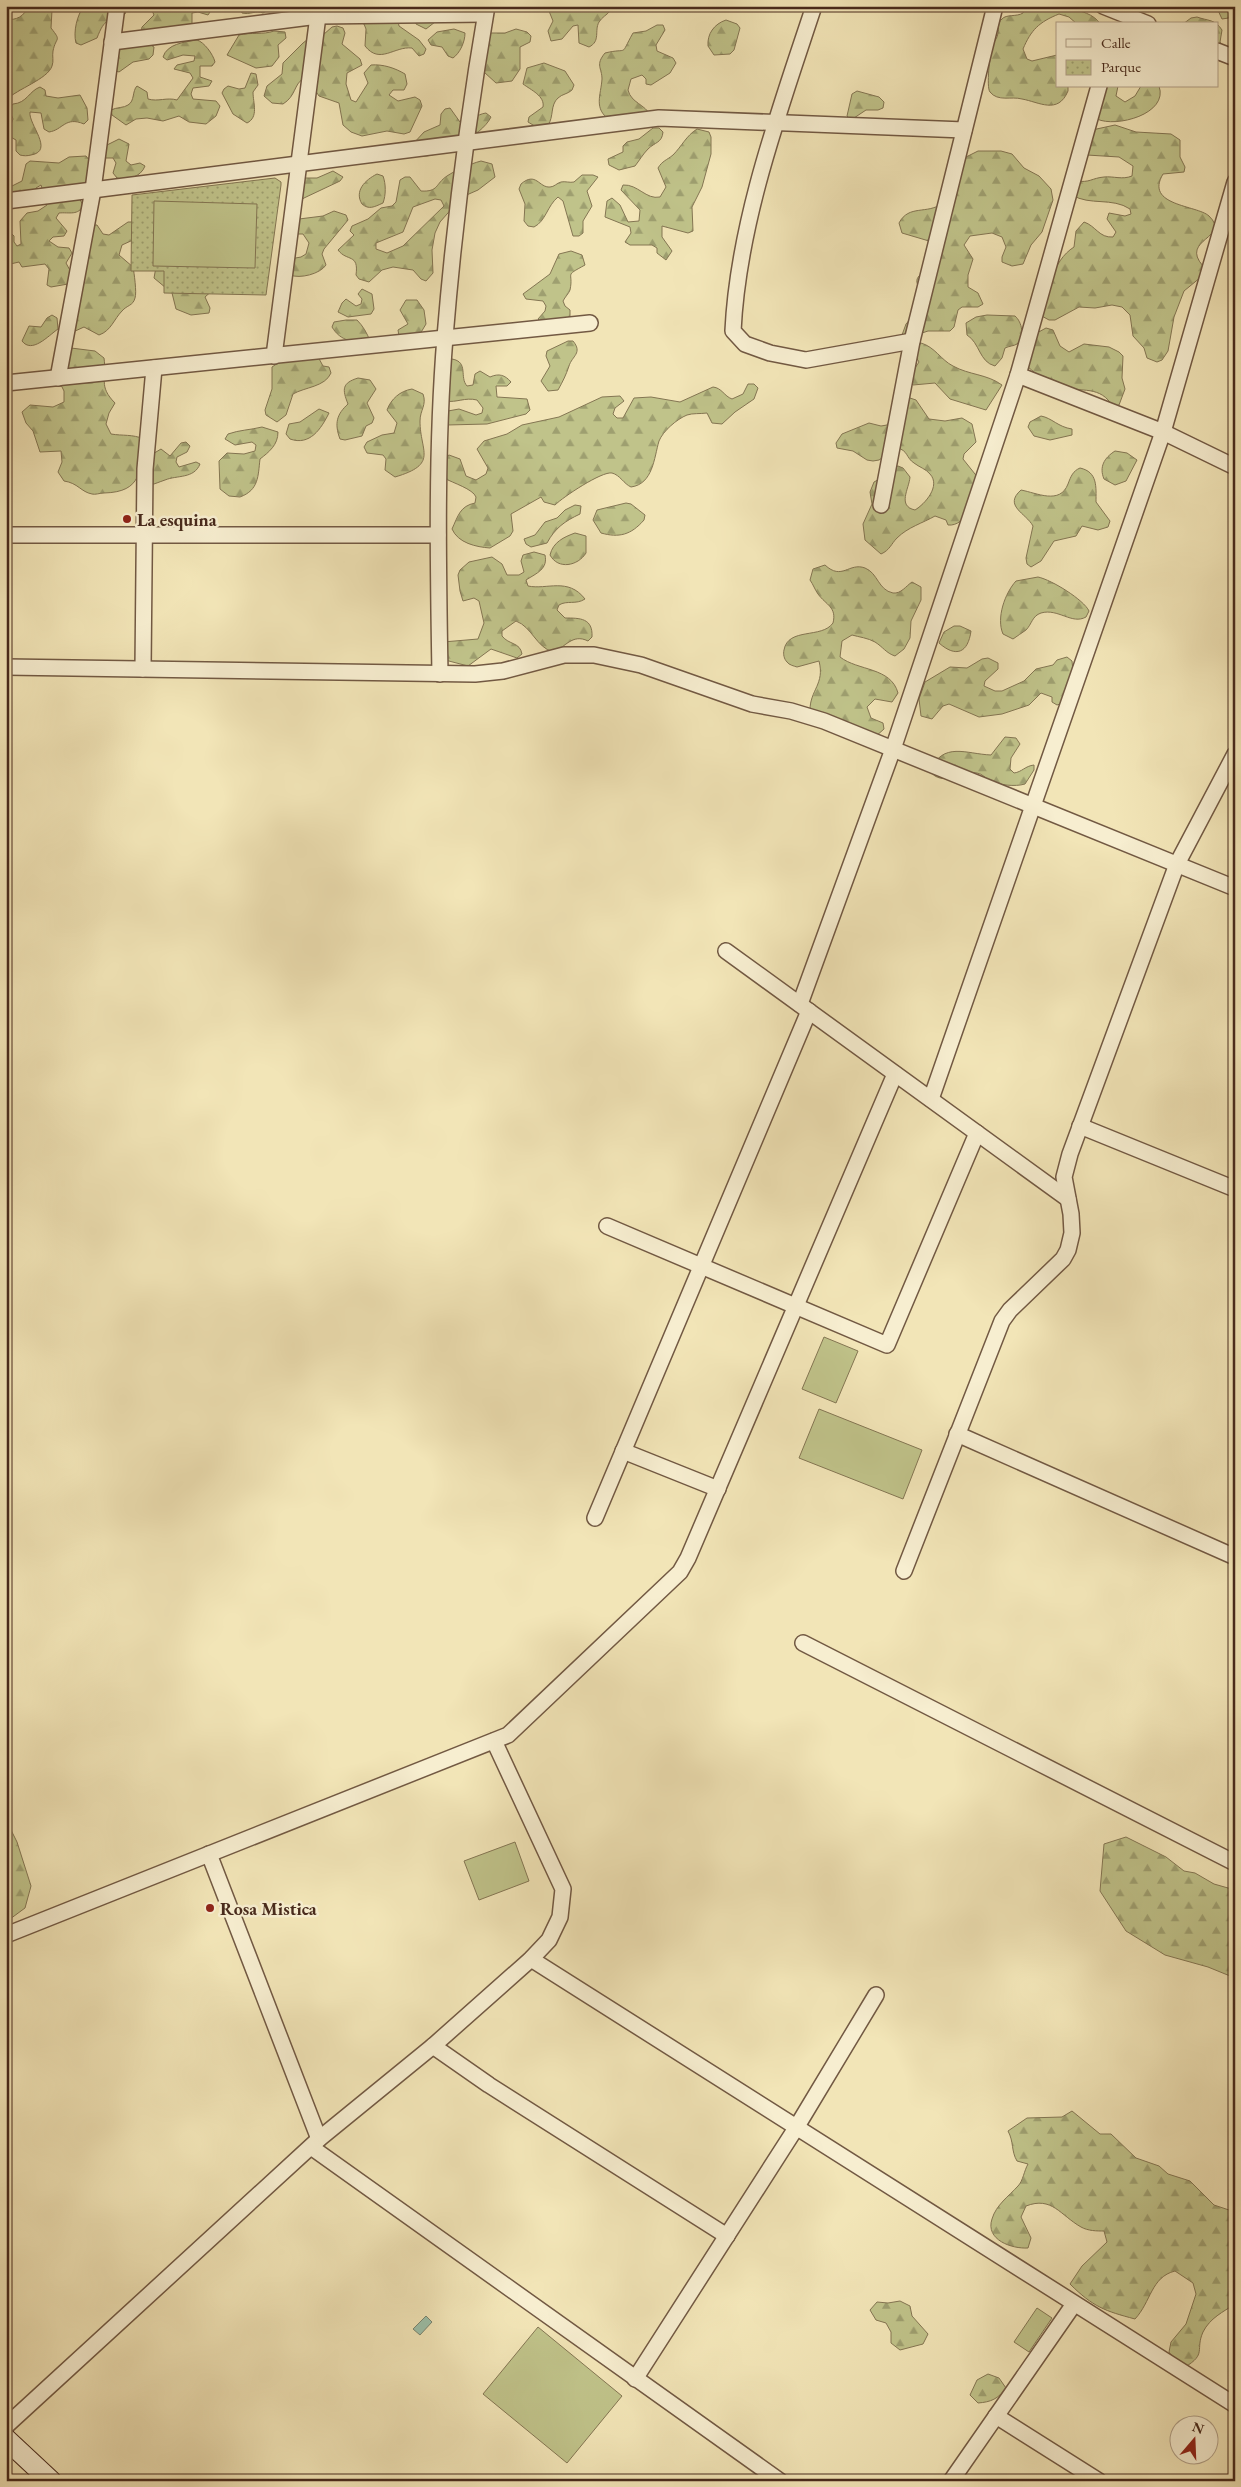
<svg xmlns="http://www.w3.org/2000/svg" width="1241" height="2487" viewBox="0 0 1241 2487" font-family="'EB Garamond',serif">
<defs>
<pattern id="forest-firs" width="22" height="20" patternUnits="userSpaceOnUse" patternTransform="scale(1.25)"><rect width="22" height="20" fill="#c0c38a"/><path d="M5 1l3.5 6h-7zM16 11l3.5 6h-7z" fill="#9e9f70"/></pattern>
<pattern id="park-dots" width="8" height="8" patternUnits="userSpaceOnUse" patternTransform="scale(1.25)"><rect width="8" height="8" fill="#c0c38a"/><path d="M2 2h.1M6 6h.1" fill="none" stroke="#9e9f70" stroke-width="1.8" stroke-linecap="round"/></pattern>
</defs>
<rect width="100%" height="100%" fill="#f2e5b7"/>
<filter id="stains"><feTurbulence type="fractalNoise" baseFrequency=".004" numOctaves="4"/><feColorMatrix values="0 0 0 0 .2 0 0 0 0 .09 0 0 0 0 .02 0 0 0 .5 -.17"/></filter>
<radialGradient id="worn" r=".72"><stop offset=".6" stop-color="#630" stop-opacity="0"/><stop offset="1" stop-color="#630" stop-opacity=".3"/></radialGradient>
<g fill="url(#forest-firs)" stroke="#847653" fill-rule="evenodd">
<path d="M28,6H46L52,10L51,28C62,42 56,36 53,51C52,56 54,61 52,66C48,79 17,89 6,100V19C16,21 25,16 28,6Z"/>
<path d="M84,6H128L125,14C108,22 105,17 97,38L81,45L76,43C73,32 77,15 84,6Z"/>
<polygon points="150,6 214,6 208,15 198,12 192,13 192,25 141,32 142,27 154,15"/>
<path d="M240,6H270V9L263,13C256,10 250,15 242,13Z"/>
<path d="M348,6H429L435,22L426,29L416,24L414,18L398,21L399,26L419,40L426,49L424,54L419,56L412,48C394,46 380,65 365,46L366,29L364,24L343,14Z"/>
<path d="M551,6H609L611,10C607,15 602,17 599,22C594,31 601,41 589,47L579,43L578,25L573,26L562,39L551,41L548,31L553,21L549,11Z"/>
<path d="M1022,6C1041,6 1090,5 1100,24H1077L1069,17L1059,14C1039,22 1031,30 1023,49L1027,59L1032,61L1057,55V86H1068V91C1058,115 1039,102 1022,99C1011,96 998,102 990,92C986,87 990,54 992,47C993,42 998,38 998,33C999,29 997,23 1002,19C1006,14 1017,17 1023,13L1025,8Z"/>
<polygon points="1216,6 1235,6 1235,17 1222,19"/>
<path d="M1197,17C1208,21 1215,19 1222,30L1220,42L1231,64L1217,60V24H1183L1191,18Z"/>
<path d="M726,20L737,24L740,28L734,50L730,54L714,55L708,46C707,34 714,24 726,20Z"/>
<path d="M657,25H663L665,30L656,45L657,51L673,58L676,63L670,73L651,85L646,84V79L642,75L631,79L628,90C631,103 645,104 651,116L610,120C593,109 601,95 602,79C602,68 595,65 605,53C630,47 619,58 633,33L646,31Z"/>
<path d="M337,26L343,28L345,33L342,44L360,59L362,65L347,73L346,84L351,100L356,102L368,83L364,73L371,65C383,64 395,68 405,74L407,84L404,90H393L389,95L398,101L415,97L420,100L422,106L410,132L404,134L387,131L362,136L351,132L343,125L339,103L319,96L313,87L303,79C294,84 296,96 283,104L272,103L264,96L267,86L282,74L283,63L303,43L312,36L323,35L332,27Z"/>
<path d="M454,29L465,33C465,42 460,53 453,58L448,56L442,47L431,45L428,40L437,32Z"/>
<polygon points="516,29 527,32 531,36 530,42 520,47 520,69 512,81 496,83 484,72 487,33 505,33"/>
<path d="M274,31L285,32L286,38L278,45L279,57L272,66L256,68L227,55L239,35C251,32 263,35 274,31Z"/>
<path d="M197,40C204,42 213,54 215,62L212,66H200V77L212,81L209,86L193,88L191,94L193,99L216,101L220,106L216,116L206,124L189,122L179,116L163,121L147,118L136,119L126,125L112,115L111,110C117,107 124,108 128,105C135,101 132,91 137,86L147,92L148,99C158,102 167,97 177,100L193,78L190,73L174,69L177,65L194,61L195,56L183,55L167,60L163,57C167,44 184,42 197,40Z"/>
<polygon points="149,44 154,47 153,55 149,59 133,62 119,72 114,70 119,47"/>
<path d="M544,63L565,71L574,85L572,90C568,94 562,94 558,98C550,105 554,117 548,125L538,128L528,122L529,117L543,107C545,96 531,90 523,84L527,68Z"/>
<path d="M251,73L256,74L258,85L253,92C253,103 259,117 247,123L233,114L222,93L224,89L228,86L239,89L245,88Z"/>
<path d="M1100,86H1118L1116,96L1125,102L1135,96L1141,86H1159C1169,114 1116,128 1097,119Z"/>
<path d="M40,87L45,90L46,96L58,98L80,95L87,108L88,120L84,124C65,116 63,130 49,132L44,129L41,113L30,112C28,124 55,151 31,155C27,156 24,156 20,155L16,151V140L7,135L13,119L9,109L13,104C27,103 29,91 40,87Z"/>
<polygon points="857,91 879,97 884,102 883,108 878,110 866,110 851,120 847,116 852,94"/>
<path d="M450,108L460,122C470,122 477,114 486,113L491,117C482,136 438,159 418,156L413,144L424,132L440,125L441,114L445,109Z"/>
<path d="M1115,125L1136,132L1171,134L1180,140V157L1185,167L1184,172L1163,174C1144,206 1197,205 1209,216C1232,238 1179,239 1203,266L1201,277L1184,291L1174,317L1168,351L1162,360L1157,362L1147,358L1144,348L1133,336L1130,315L1122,307L1112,305L1095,308L1079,307L1055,320H1049L1040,315C1048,291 1052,261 1074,247L1076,231L1084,222C1096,226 1099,238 1113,237L1116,232L1107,219L1109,213L1125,216L1131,214L1130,209C1112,197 1090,206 1072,195L1076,181C1090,183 1092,178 1104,177C1114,176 1122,180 1132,176L1133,166L1119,157L1087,155L1092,130Z"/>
<path d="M653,128H659L663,132C662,143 655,142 648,149C643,154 639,161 635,166L619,170L609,165L608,159L623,152V146L627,142L639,139Z"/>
<path d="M697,129L709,132L711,137V154L702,187L692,207L693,231L688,233L662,226V237L672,251L666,260L657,253V248L652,245H630L625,242L631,233L630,227L605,217L607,201L612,198L620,205L628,222L639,221L640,210L621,190L623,185C638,184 646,200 660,197L666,187L658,168C662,161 667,160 673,155C682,146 686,136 697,129Z"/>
<path d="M119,139L129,144L126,161L131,165L140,163L145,166C141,177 127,181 117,178L113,173L116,163L113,158H102L99,149Z"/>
<path d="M978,151H1001L1012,154L1024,168L1039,176L1051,189L1053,200L1042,232L1031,245L1023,264L1012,266L1002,262V257L1006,247L1002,237L992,233L970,236L964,245L973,259L968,275V287L978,293L983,304L978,307H962L958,310L954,327L950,331H928L907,338L902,335L906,324L913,316L920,289C910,275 926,272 937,268L939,264L929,241L902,233L899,223C909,204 927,215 943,203L948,166Z"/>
<path d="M86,156L90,161L92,178L77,194L83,205C79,216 69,212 59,213L56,218L67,231L64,236L53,237L49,241L58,247L69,248L72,253L66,263L72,274L68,284L51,287L47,285L49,269L45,264L22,267L19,262L6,265V232H10L14,236V242L17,246L21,244L20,221L27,213L38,211L47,205L41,185L36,188L35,193L6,202V189L22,181L26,164L30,161L59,163L69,157Z"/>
<path d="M481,161L492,164L495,177L478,190L462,197L440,222L435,233L432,250L433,273L426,281L421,279L413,270L393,267L382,270L369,282L359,279L356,275C359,253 347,262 338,250L354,235L350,231L352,226L368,219L381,208L392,206L396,202L400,180L405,177H410L421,191C439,192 435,184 447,176C456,170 470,164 481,161ZM435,199L441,200L444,206L403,246L387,253L376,249V243L403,232L413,207Z"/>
<polygon points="333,171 343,177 340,181 304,198 290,208 286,204 291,183 298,178 317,178"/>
<path d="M377,174L383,176C386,184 386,195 383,203C374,207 369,210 362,204C354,191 365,180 377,174Z"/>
<path d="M582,175H593L598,177L587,191L592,206L583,221V233L579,236H573L563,201L558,197C547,206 546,221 534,227L528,226L524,221L525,204L519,189L521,184C536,171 539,188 550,187C554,187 557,183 561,182C565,181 570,183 574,182Z"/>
<path d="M334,211L346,215L348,220L324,249L322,254L326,265C320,274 300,279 290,275V259L301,257L306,254L309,243L303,234H297L299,219L323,216Z"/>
<path d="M128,222H134L133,240L122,245L119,255L133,267C134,272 137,293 135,298C133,306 127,305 122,311C114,319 111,331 99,335L84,327L73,332L91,225H97L103,234L109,235Z"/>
<path d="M571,251L582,255L585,265C563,277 574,271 570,290C569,293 565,297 563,301L565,306L570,310V316L565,320L542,323L538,319L545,311L546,306L543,301L526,299L523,294L550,274L559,254Z"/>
<polygon points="156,267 214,289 205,297 210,308 209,313 191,315 176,309 172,293 154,278"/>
<polygon points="362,289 372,294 374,309 371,314 348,317 338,312 342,303 346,299 356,306 361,304 362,299 358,294"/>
<polygon points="406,300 417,300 424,310 426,324 420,334 399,336 398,330 408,324 400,310"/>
<path d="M52,315L57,318L58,329C48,336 32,354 22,341L29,326L41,327L47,318Z"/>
<path d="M987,315L1015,316C1022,322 1025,336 1017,344C1014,346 1009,346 1005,348L1002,358L995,366C979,362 980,343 967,335L966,323L976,317Z"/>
<path d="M346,320H357C363,326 367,333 370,341C355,344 340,341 332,327L334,322Z"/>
<path d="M1046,328L1053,330L1060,346L1069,352L1084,344L1109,347L1119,352L1123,356L1122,378L1125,389L1119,405L1113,407C1101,385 1081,392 1061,388C1047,385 1038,375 1028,367L1035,334Z"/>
<path d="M568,341H573C583,353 572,356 569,366C566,375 563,381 558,390L548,391L541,381L550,366L546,356L547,351Z"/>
<path d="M921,343C935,347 941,360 953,366C969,375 987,374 1002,385L986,410L950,399L935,383L913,385L910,381L913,371L919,362L916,357V346Z"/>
<path d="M71,348L95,351L104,358C107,379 98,386 115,403L109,413L106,424L111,434C123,436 132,434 144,439C140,470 143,492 104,493C100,493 95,495 92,494C81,492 78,483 64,481L58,472L62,462L61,451L40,452L33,431L26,423L22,412L30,405L53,407L64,402V391L59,381Z"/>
<path d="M317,355L323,366L329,367L331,373C325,387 305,387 293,394L286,415L277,422L266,415L265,410L272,389V367L281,361Z"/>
<path d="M452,359C469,362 459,377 467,386L473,385L475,374L480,371L490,377C499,373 505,375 511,382L507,386H496L497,397L527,399L530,410L526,414L487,424L447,425L448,411L459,409L476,415L482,413L483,408L477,400C465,397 456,403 446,401L448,363Z"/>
<path d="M358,378L370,380L376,389L367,403L374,418L372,423L366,426L362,436L345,440L340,439C334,423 337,414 348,404C342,389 342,383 358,378Z"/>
<path d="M748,384H754L758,388L754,399L735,412L722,424L712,423L707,413C700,414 693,413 687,415C677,419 663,431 659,441C654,458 653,484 631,487C624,484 620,475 612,473C602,471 563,497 555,505L544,502L541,497L511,514L513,531L510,536L490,548C476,547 458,543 452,529C458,516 460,506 475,503L476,497C473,489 453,483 444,478V458L449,455L460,459L466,476L476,480L486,474L488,468L477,449L484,441L507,434L522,425L559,417L602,397L620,396L624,401L615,408L613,414L617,418H623L634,398L651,397L680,402L713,387C722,388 724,396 732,399L743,394Z"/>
<path d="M412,389L423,394C427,405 420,410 420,421C420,452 439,464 395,477L385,470L386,459L383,455L367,453L364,447L367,442L382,435L394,433L397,423L387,410C391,399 400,391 412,389Z"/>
<path d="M910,398L916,400L929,419L945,421L962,418L972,424L976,442L964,454L963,459L983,484C976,498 966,527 948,525L946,520L935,516C923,523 908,527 897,538C891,544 890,550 881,554L865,540L863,524L872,504L870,492L874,482L885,476L892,467L898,466L903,468L910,477C909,489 897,506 915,510C925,504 941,486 930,474C926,469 919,467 914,463C906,458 908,450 897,448L879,460L873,461L867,460L853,451L837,448L836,443L842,434L869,423L881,426L887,425L904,399Z"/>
<path d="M319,409L329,413C321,429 310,446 290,439L286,434L289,424L300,422Z"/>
<path d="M1041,416C1052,418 1058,427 1072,429V435L1050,440L1034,436L1028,427L1030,422Z"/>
<path d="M262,427L278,432C278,445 269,452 260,459C258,476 259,490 240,497L229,496L220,489L219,461L227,453L244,454L255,451L256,445L252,442L235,445L225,439L228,434C239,430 250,430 262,427Z"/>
<path d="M186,442L190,446L187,452L177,457L176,462L179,467L196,462L200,464C194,479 177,475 165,480C159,482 155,484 150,485L151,455L161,449L170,456L181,443Z"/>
<path d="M1115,451L1127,453L1137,460L1126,481L1115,485L1104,479C1099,467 1104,458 1115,451Z"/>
<path d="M1080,468C1098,472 1096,487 1096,502L1110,521L1108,527L1098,530L1082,526L1076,536L1054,541L1041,561L1031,567L1027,564L1026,558L1033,526C1026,513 1003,506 1021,490C1037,493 1060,505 1068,484C1071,476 1073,471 1080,468Z"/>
<path d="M626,503L631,504L645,515L644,520C631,535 619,538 601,533L593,520L597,510Z"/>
<path d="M575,505L581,506L580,514C565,521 555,528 547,543L531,547L526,544L524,539L535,535L545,522L557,518L565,510Z"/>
<path d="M575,533L586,536V553C578,566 558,570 550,555C553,542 564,537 575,533Z"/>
<path d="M534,552L545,555C548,569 537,573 526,580L528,586C547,590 568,577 585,599C576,605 567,600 559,605L557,610L565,618C580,618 593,618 592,637L588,641C572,633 565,648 553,652C536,647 532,627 516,621L502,631V636C509,645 520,642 522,654L517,658L491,649L468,666L445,660L443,642L478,639L484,623L479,601L474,598L463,601L460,591L458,575L460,570L469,562L492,557L502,564L507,575H519L524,572L521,561L523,555Z"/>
<path d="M825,565C842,581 849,562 865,568C878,573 878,590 893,593C901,594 906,586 912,582L921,587V600L911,621L910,638L904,649L895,656C886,653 883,647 875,642C868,638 859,637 852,635L842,641L840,657C858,671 891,667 898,693L892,702L875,699L867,707L871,718L883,723L884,729L875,737L810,710C810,690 825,684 819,661L797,667C794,666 789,665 787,662C784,659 783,654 784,650C788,627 822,639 833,623C837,607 826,605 818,594C815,590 813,584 810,580L813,569Z"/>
<path d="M1038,577C1052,580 1084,600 1089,611L1086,617C1072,625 1058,608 1041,613C1032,616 1032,624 1026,630C1022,633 1017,636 1013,639L1003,634C996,618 1005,593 1016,581Z"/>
<path d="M954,626H960L971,631C968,653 956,658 939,643L944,632Z"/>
<polygon points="1067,657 1072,661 1073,671 1063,703 1057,705 1052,702 1052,697 1041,693 1029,705 1002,714 979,717 949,704 943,706 932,719 921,716 919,699 925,682 950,667 967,668 982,659 988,658 998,663 998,669 985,681 984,686 995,691 1002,691 1024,681 1036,669 1053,665 1057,660"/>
<path d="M1005,737L1016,738L1020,744L1011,758L1010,769L1014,773C1022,772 1025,766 1034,765V770L1025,784C1015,787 999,785 990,781C985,778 983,774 977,773C961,770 942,788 930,771C943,741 966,754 991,755Z"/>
<polygon points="6,1820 17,1842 31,1886 25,1908 6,1922"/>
<polygon points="1126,1837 1166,1857 1184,1871 1195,1873 1214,1884 1235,1890 1235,1978 1208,1967 1165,1955 1126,1931 1100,1891 1104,1844"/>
<path d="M1072,2111L1100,2134H1111L1136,2158L1159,2166L1168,2174L1190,2181L1214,2205L1235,2212V2304C1223,2312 1210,2318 1203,2332C1195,2350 1207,2354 1185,2367L1176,2362L1169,2352L1171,2342L1186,2324L1196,2294L1193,2283L1175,2271C1151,2277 1151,2302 1135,2319C1105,2311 1093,2307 1070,2284L1082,2266L1107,2242L1104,2231C1097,2231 1088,2231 1081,2227C1060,2215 1052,2196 1026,2206L1021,2217L1031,2238L1028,2248C1012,2249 985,2240 992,2219C996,2205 1009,2196 1018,2186C1023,2181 1024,2171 1028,2164L1017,2161C1011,2151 1014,2142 1008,2131L1027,2118L1062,2117Z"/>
<polygon points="900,2301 910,2306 912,2316 928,2334 923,2344 900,2350 891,2343 891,2332 886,2323 876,2320 870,2310 877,2302 888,2303"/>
<path d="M988,2374L999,2378L1006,2388C998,2399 991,2402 978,2403L970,2395L977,2380Z"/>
</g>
<polygon fill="url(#park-dots)" stroke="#847653" points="275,178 281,182 281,185 266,295 164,293 164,271 131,271 132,195"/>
<g fill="#c0c38a" stroke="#847653">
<polygon points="154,201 257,204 255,268 153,266"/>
<polygon points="824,1337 858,1351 836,1403 802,1389"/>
<polygon points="819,1409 922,1450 903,1499 799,1458"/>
<polygon points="515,1842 529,1881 479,1900 464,1861"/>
<polygon points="1037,2308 1052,2318 1029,2352 1014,2342"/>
<polygon points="538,2327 622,2396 567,2463 483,2394"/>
</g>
<polygon fill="#9cc0a9" stroke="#7a8471" points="426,2316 432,2322 420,2335 413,2329"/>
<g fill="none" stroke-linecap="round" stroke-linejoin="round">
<g stroke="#725943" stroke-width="18">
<g id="street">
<path d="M814,6C780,109 738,223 733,331L745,344L770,353L806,360L912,341"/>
<polyline points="1103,6 1148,24"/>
<polyline points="112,42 318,16 485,14"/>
<polyline points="1217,51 1235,58"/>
<polyline points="6,201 659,118 964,130"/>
<polyline points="274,356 319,8"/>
<polyline points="1018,375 1163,432 1235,467"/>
<polyline points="58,378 93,190 117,6"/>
<polyline points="6,383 590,323"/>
<polyline points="881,505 912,341 995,6"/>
<polyline points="6,535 438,535"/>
<polyline points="6,667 475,674 503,671 564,655 594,655 641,665 752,704 791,711 824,721 1235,888"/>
<polyline points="143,669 145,469 154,368"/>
<path d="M440,674C438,562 436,448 445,337C454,226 468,116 487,6"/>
<polyline points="726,951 1068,1199"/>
<polyline points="800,1004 893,749 1018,375 1099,86"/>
<polyline points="931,1099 1163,432 1235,182"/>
<polyline points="1080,1126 1235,1189"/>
<polyline points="607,1226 887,1345 977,1133"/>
<polyline points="957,1434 1235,1557"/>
<polyline points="623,1451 718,1489"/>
<polyline points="595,1518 809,1011"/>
<polyline points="904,1571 1002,1321 1010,1310 1063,1259 1068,1250 1072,1233 1071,1214 1064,1177 1070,1154 1177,864 1235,754"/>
<polyline points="803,1643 1235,1863"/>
<polyline points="209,1854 319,2139"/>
<polyline points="6,1935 508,1735 680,1572 688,1558 895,1074"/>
<polyline points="531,1959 1235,2405"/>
<polyline points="433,2046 489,2085 727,2236"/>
<polyline points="311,2147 780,2481"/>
<polyline points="635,2379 796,2128 876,1995"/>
<polyline points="996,2416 1099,2481"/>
<polyline points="6,2426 319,2139 433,2046 531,1959 549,1940 560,1917 563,1889 494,1741"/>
<polyline points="951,2481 1074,2304"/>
</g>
</g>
<g stroke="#482a1c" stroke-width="22">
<polyline id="secondary" points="6,2439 51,2481"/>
</g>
<use href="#street" stroke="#f7eed0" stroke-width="15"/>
<use href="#secondary" stroke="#f7eed0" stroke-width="20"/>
</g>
<g fill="#8f2418" stroke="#f7eed0" stroke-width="2">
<circle cx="127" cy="519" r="5"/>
<circle cx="210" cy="1908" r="5"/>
</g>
<g text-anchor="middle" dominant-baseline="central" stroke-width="5" stroke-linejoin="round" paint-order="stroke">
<g font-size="18" font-weight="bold" fill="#482a1c" stroke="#f7eed0" text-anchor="start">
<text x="137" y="519">La esquina</text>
<text x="220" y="1908">Rosa Mistica</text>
</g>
</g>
<rect width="1241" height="2487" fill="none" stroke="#f2e5b7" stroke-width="25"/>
<rect x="8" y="8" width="1226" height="2472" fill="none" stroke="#482a1c" stroke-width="2.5"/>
<rect x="12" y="12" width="1216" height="2462" fill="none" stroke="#482a1c"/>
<rect x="1056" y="22" width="162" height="65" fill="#f7eed0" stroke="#b1a088"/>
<rect x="1066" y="39" width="25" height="8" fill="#f7eed0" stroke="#b1a088"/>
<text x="1101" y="48" font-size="15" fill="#482a1c">Calle</text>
<rect x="1066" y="60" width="25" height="15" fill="url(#park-dots)" stroke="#b1a088"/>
<text x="1101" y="72" font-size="15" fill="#482a1c">Parque</text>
<g transform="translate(1194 2440) rotate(19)"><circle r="24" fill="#f7eed0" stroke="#b1a088"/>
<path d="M0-4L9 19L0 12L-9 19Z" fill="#8f2418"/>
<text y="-8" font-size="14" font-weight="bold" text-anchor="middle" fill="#482a1c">N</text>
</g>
<rect width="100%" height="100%" filter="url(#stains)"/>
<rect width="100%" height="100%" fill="url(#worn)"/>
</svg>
